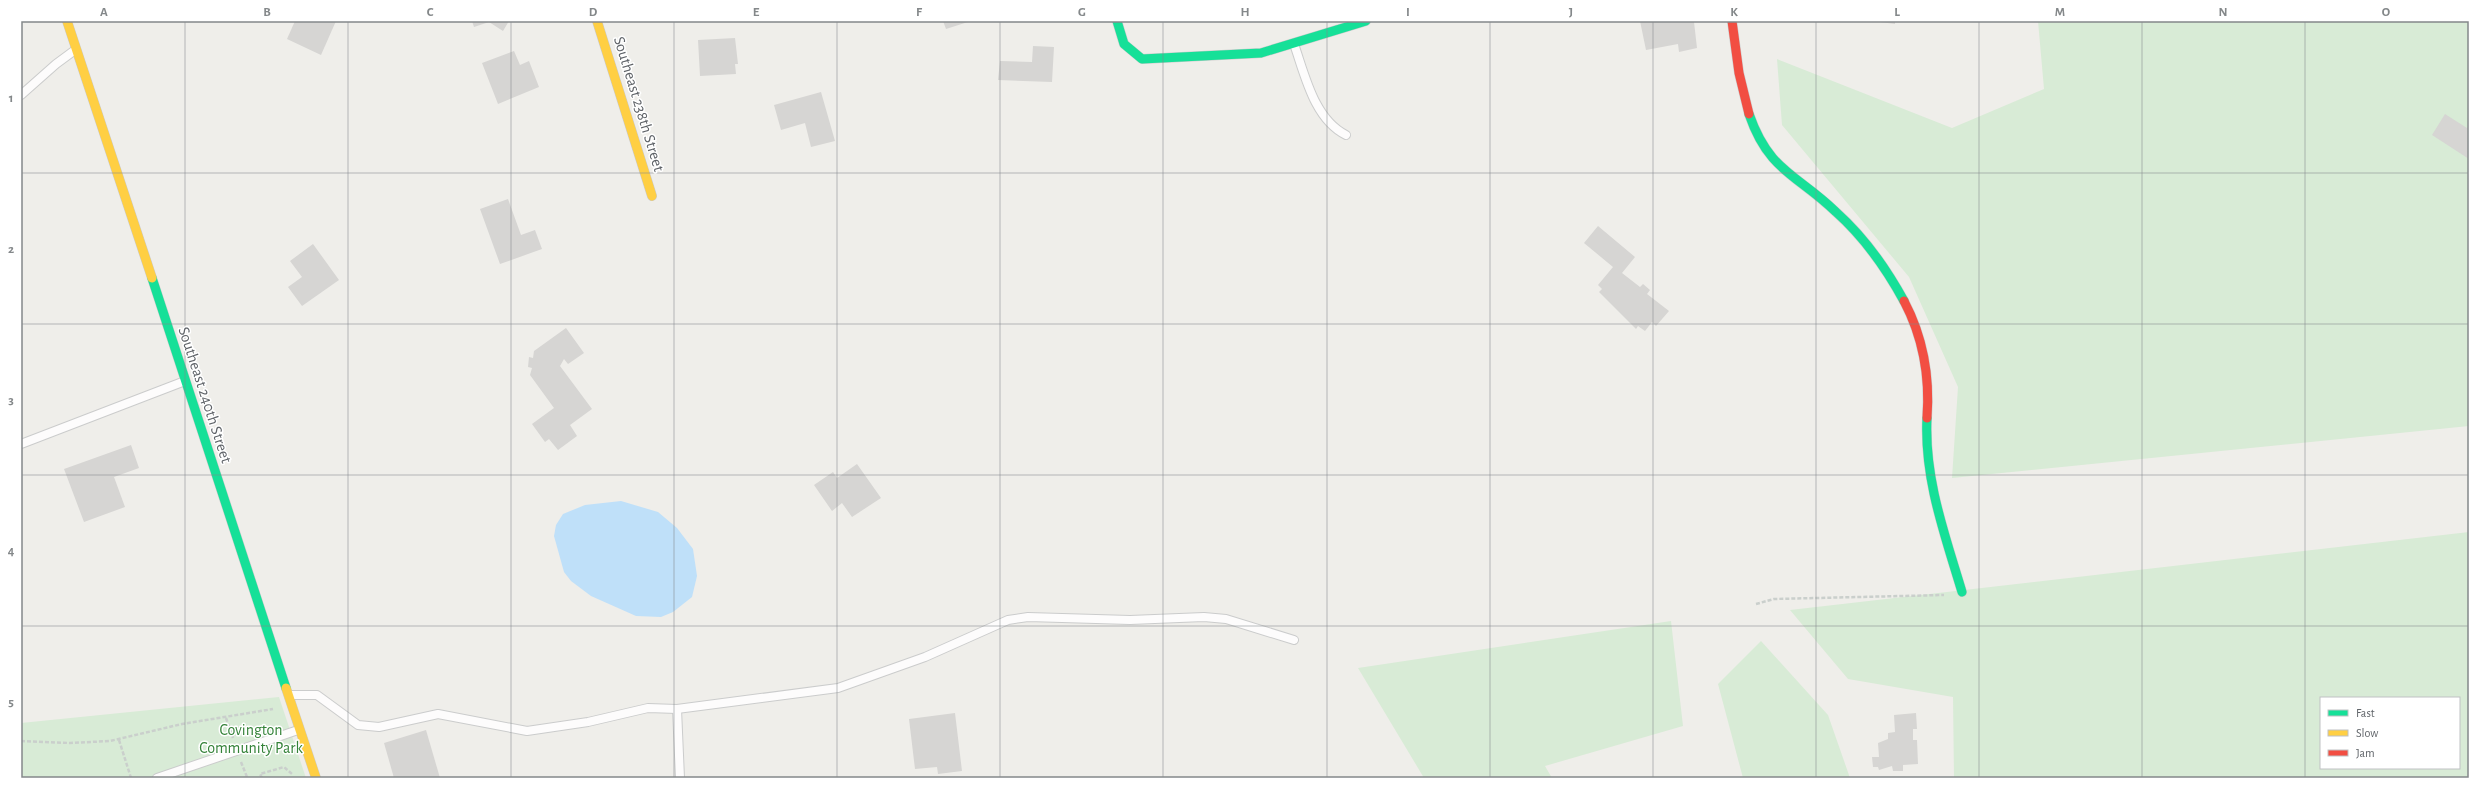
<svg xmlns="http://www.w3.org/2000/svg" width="2490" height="799" viewBox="0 0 2490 799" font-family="'Alegreya Sans',sans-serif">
<rect width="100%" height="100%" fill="#efeeea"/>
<g fill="#d8ebd6" fill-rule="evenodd">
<polygon points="2038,21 2469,21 2469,426 1952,478 1958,387 1909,277 1782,125 1777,59 1952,128 2044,89"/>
<path d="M2469,532V778H1954L1953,697L1848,679L1790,610ZM2321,698H2459V768H2321Z"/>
<polygon points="1671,621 1683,726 1545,766 1552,778 1424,778 1358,668"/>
<polygon points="1761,641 1828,715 1850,778 1743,778 1718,684"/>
<polygon points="279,697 306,778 21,778 21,723"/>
</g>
<polygon fill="#bfe0f9" points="621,501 658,512 677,528 693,549 697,576 692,597 673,612 661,617 636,616 591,596 571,581 564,572 554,536 556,525 563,514 585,505"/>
<g fill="#d6d5d3">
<polygon points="295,21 336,21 321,55 287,39"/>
<polygon points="472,21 509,21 503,31 489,22 474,27"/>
<polygon points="943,21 971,21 946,29"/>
<polygon points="1640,21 1694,22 1697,48 1679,52 1678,44 1646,50"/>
<polygon points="1873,21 1895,21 1895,24"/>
<polygon points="735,38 738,64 735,64 736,74 700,76 698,40"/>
<polygon points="1033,46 1054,47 1052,82 998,80 1000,61 1032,62"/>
<polygon points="514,51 520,65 529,61 539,87 498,104 482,63"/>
<polygon points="821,92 835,141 811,147 805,123 781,130 774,105"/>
<polygon points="2445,114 2467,128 2469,124 2469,159 2432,135"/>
<polygon points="508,199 521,235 535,230 542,249 500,264 480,209"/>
<polygon points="1598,226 1635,257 1622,273 1640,287 1643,284 1650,290 1647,294 1669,311 1656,326 1652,322 1645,331 1638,326 1636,329 1599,292 1602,289 1598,285 1613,267 1584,243"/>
<polygon points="313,244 339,280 302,306 288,287 302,277 290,261"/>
<polygon points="566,328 584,353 568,364 564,359 560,366 592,409 570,425 577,436 558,450 549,439 545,442 532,424 554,408 530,375 532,368 528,367 529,357 533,358 534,351"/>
<polygon points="131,445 139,468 114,477 125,507 84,522 64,469"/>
<polygon points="857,464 881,498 852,517 842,503 832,511 814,485 833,472 837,478"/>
<polygon points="955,713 962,771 938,774 937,767 915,769 909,719"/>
<polygon points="1916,713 1917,729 1913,729 1913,740 1917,740 1918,764 1903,765 1903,771 1893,771 1892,766 1879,770 1878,767 1873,767 1872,757 1879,757 1878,743 1888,739 1888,733 1895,732 1894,715"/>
<polygon points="426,730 440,778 394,778 384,743"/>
</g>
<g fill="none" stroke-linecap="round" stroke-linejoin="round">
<g stroke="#cbcccc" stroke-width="10">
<g id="lane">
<path d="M1294,44C1305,75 1314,119 1346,135"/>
<polyline points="21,95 56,64 75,50"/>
<polyline points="21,444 185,381"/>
<polyline points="290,695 317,695 358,725 379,727 438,714 527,731 588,722 648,708 677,709 838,688 925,657 1008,620 1028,617 1130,620 1204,617 1226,619 1294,640"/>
<polyline points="677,709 680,778"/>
<polyline points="157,778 298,730"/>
</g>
</g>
<g stroke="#cacacb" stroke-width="10">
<g id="fast">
<polyline points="1117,21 1124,44 1142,59 1261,53 1366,21"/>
<path d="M1749,114C1769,172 1797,174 1836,212C1864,237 1886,268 1904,301"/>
<polyline points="152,278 286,688"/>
<path d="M1927,418C1924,479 1945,535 1962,592"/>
</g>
</g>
<g stroke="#cacacb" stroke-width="10">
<g id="slow">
<polyline points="67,21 152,278"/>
<polyline points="597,21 652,196"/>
<polyline points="286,688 316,778"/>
</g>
</g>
<g stroke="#cacacb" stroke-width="10">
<g id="jam">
<polyline points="1732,21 1739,73 1749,114"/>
<path d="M1904,301C1923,337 1930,378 1927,418"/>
</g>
</g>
<g stroke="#cacfcc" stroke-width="2.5" stroke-dasharray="4 2" stroke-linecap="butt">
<polyline points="1756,604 1774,599 1944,595"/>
<polyline points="226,718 233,738"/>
<polyline points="119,740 131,778"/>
<polyline points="21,741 70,743 110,741 182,724 273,709"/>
<polyline points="241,762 247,777 244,778"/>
<polyline points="262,778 260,774 284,767 292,774"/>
</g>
<use href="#lane" stroke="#fdfcfc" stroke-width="8"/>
<use href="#fast" stroke="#16e098" stroke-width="9"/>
<use href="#slow" stroke="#ffcf43" stroke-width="9"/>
<use href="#jam" stroke="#f24e42" stroke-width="9"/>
</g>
<path fill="none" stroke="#84888a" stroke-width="1" stroke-opacity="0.55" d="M185,21V778M348,21V778M511,21V778M674,21V778M837,21V778M1000,21V778M1163,21V778M1327,21V778M1490,21V778M1653,21V778M1816,21V778M1979,21V778M2142,21V778M2305,21V778M21,173H2469M21,324H2469M21,475H2469M21,626H2469"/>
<g text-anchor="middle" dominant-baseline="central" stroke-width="3" stroke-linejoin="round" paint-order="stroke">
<g font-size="16" fill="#5f6368" stroke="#fff">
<text transform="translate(639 104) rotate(73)">Southeast 238th Street</text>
<text transform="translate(205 395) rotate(72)">Southeast 240th Street</text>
</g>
<g font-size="16" fill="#348238" stroke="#fff">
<text x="251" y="730">Covington<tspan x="251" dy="18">Community Park</tspan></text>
</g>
</g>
<rect width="2490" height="799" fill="none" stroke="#ffffff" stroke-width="44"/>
<rect x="2320" y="697" width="140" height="72" fill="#ffffff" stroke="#bfc1c3"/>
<rect x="2328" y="710" width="20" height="6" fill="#16e098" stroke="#bfc1c3"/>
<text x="2356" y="717" font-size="12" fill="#5f6368">Fast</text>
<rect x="2328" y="730" width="20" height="6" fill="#ffcf43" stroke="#bfc1c3"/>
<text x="2356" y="737" font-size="12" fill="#5f6368">Slow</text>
<rect x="2328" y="750" width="20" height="6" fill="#f24e42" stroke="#bfc1c3"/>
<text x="2356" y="757" font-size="12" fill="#5f6368">Jam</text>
<rect x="22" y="22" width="2446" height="755" fill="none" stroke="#84888a" stroke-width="1.5"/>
<g font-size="13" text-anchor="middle" font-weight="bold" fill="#84888a">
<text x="104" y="16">A</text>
<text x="267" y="16">B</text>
<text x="430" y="16">C</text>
<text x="593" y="16">D</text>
<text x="756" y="16">E</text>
<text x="919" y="16">F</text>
<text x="1082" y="16">G</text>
<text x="1245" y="16">H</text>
<text x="1408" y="16">I</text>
<text x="1571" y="16">J</text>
<text x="1734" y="16">K</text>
<text x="1897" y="16">L</text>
<text x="2060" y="16">M</text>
<text x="2223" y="16">N</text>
<text x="2386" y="16">O</text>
<text x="11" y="102">1</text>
<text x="11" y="253">2</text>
<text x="11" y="404">3</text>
<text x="11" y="555">4</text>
<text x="11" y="706">5</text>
</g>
</svg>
